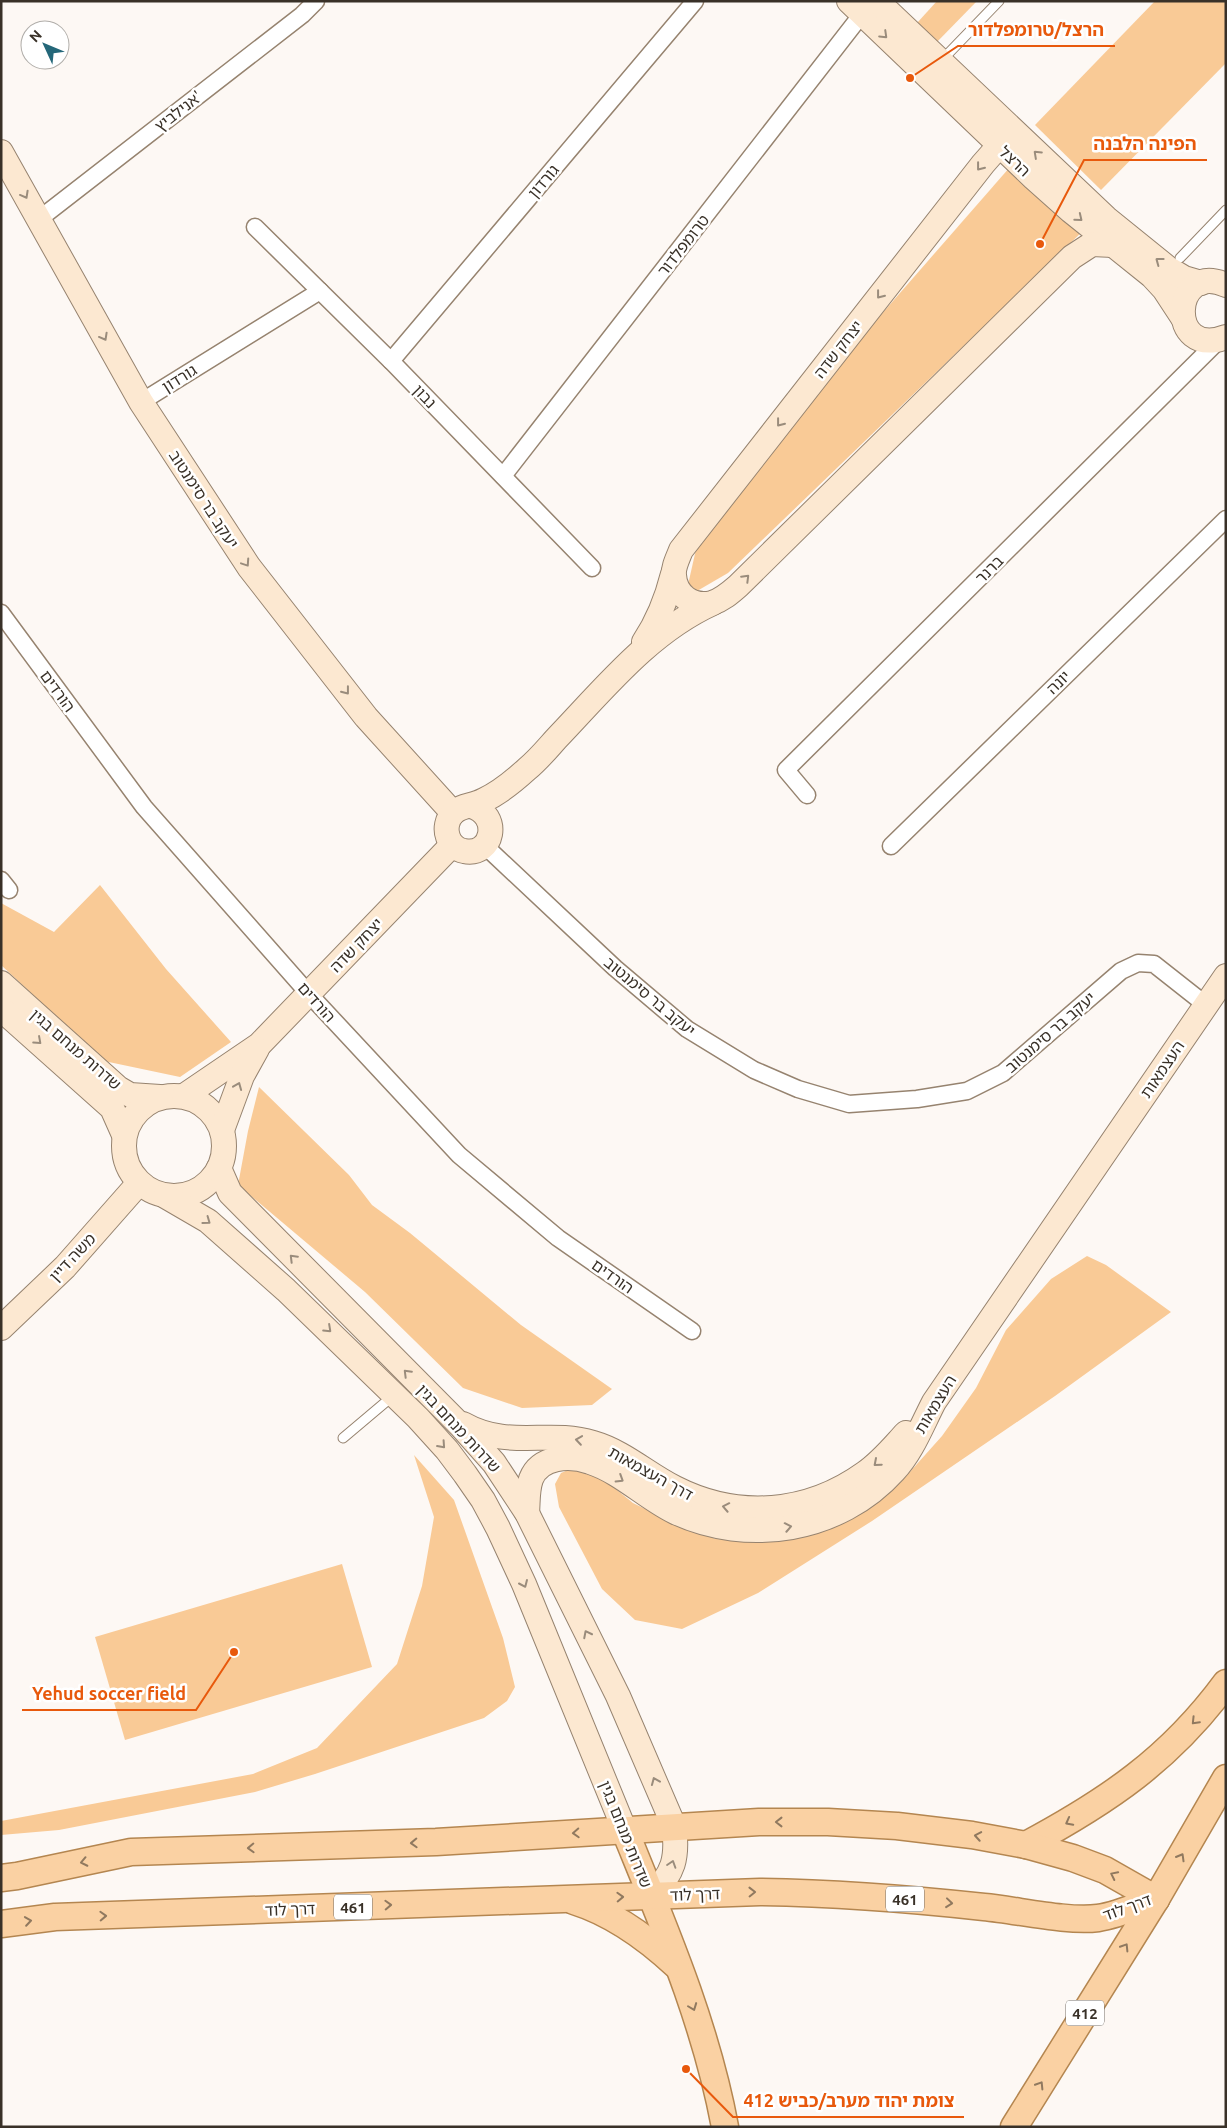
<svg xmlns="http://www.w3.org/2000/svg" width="1227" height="2128" viewBox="0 0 1227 2128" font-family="Ubuntu,'Noto Sans Hebrew',sans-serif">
<rect width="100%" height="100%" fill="#fdf8f4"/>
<g fill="#f9ca96">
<polygon points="937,1 977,1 936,43 917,23"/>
<polygon points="1155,1 1226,1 1226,63 1101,190 1035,125"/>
<polygon points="1010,167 1085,229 728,573 685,598 699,536 817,388"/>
<polygon points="100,885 166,969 231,1042 180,1077 104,1061 1,965 1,903 54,932"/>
<polygon points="259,1087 349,1175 372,1205 410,1233 521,1325 612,1389 592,1405 522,1408 463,1388 365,1292 238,1185 248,1131"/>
<polygon points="1087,1256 1106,1265 1171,1312 1055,1396 872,1521 758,1593 682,1629 635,1620 602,1589 559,1507 555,1484 561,1473 577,1466 596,1473 633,1503 678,1525 716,1539 760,1541 851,1520 900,1483 942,1436 976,1388 1006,1330 1051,1279"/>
<polygon points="414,1455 454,1500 503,1638 515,1687 507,1701 484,1718 315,1774 255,1792 59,1830 1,1835 1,1821 253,1774 317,1748 397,1664 422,1586 434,1517"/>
<polygon points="342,1564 372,1667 125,1740 95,1637"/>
</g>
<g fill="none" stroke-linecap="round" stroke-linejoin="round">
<g stroke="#96836f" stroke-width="11">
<g id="lane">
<polyline points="942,60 999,1"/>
<polyline points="1180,258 1226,210"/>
<polyline points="343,1438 394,1395"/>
</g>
</g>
<g stroke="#96836f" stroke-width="19">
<g id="street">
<polyline points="38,220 302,15 316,1"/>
<polyline points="255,227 391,361 592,568"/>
<polyline points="391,361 695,1"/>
<polyline points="141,402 320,291"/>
<polyline points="503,476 862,14"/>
<polyline points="1,613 144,807 309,994 459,1155 558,1238 692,1331"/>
<polyline points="807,795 786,770 1215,344"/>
<polyline points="484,845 615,968 687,1029 754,1070 798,1089 849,1104 917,1099 967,1091 1003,1073 1121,971 1138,963 1154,964 1206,1005"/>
<polyline points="891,846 1226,519"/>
<polyline points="1,880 9,890"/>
</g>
</g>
<g stroke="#96836f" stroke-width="26">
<g id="secondary">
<polyline points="849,1 1034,178 1071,211 1152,276 1164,289 1183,318"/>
<polyline points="877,1 1106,218 1169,269 1184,278 1201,283"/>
<path d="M1012,131L983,164L681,550C678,558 673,567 674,575C675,595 693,608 712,603C722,600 730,593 738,586L1072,257L1092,244L1113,245"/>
<polyline points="1,152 141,402 249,567 366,717 453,813"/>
<path d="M1226,285C1171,260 1166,360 1226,337"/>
<path d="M644,642C658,621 667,598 673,574"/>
<path d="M471,806C502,815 493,857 464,851C457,850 450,844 448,837C445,829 447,819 453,813C461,805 474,806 484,800C499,793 515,780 527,769C538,760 547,749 556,739C604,689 649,632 713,603"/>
<polyline points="1,983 118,1088 130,1095 160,1097"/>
<polyline points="1,1009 112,1108 124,1135"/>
<circle cx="174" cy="1146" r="50"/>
<polyline points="184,1096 259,1045 452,845"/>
<polyline points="222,1130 242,1076 257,1049"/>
<path d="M219,1168L230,1193L461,1426L494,1463L527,1513L618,1696L674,1826C678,1858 674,1873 651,1896"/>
<polyline points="165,1196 208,1221 286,1290 418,1418 447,1450 465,1474 483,1500 498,1528 524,1584 625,1831"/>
<polyline points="1,1328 65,1267 139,1183"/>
<path d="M463,1424C509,1450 548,1429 593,1443C624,1452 647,1474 675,1488C738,1520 808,1514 865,1473C881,1462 893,1447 906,1433"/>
<path d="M527,1513C528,1502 527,1490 531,1479C540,1456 570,1455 590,1462C621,1472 646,1498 675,1512C748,1546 839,1532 894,1471C912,1452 922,1425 934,1402L1226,976"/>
</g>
</g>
<g stroke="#b48650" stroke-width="29">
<g id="primary">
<path d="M625,1831C664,1927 706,2024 725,2127"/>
<path d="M1026,1845C1108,1801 1170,1759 1226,1683"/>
<polyline points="1,1878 17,1876 131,1852 436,1842 759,1822 828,1822 897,1826 972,1835 1026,1845 1073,1858 1105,1870 1156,1899"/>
<path d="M574,1901C612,1913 647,1938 676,1965"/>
<path d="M1,1924L55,1917L760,1892C835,1893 910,1899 984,1907C1017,1910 1067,1922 1098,1918C1118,1915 1137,1906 1156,1899"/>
<polyline points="1014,2127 1156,1899 1226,1778"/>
</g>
</g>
<use href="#lane" stroke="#fff" stroke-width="9"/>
<use href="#street" stroke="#fff" stroke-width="16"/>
<use href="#secondary" stroke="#fce8d1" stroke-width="24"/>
<use href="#primary" stroke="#fad1a3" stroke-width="26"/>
</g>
<defs><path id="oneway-chevron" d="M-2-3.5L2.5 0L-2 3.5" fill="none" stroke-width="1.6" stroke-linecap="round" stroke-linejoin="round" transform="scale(1.25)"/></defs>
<g stroke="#9a8c7c">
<use href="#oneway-chevron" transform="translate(884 35) rotate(44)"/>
<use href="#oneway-chevron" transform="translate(1037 154) rotate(-137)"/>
<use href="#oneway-chevron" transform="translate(980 167) rotate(128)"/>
<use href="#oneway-chevron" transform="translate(25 195) rotate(61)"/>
<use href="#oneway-chevron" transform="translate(1079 218) rotate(39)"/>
<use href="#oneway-chevron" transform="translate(1159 261) rotate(-143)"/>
<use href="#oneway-chevron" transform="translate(880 295) rotate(128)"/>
<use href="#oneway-chevron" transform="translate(104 337) rotate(61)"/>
<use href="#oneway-chevron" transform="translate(780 423) rotate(128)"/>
<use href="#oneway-chevron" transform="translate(246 563) rotate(56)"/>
<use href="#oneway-chevron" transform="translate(746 578) rotate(-45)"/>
<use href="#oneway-chevron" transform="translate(346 691) rotate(52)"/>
<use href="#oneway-chevron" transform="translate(38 1041) rotate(42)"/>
<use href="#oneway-chevron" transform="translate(238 1086) rotate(-68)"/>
<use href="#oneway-chevron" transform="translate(207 1221) rotate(36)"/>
<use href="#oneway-chevron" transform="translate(293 1258) rotate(-135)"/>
<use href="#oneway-chevron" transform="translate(328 1329) rotate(43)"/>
<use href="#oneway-chevron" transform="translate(407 1373) rotate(-135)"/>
<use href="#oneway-chevron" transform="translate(579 1440) rotate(-172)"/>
<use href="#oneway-chevron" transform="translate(442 1445) rotate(48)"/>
<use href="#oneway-chevron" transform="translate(877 1463) rotate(139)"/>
<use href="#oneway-chevron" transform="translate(620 1479) rotate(32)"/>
<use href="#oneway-chevron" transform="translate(726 1507) rotate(-169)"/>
<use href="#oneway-chevron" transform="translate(788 1527) rotate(-11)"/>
<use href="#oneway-chevron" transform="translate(524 1584) rotate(66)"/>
<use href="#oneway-chevron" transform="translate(587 1634) rotate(-117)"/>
<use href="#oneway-chevron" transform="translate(655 1781) rotate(-113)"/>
<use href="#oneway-chevron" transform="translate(672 1864) rotate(-72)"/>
</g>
<g stroke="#90795f">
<use href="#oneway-chevron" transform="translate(1195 1721) rotate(134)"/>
<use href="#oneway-chevron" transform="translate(779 1822) rotate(-180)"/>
<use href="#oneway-chevron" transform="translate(1069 1822) rotate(152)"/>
<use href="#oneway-chevron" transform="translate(576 1833) rotate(177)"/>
<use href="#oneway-chevron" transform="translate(978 1836) rotate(-170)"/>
<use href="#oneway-chevron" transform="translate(414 1843) rotate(178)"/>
<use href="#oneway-chevron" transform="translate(251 1848) rotate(178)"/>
<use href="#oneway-chevron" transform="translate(1181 1857) rotate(-60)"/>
<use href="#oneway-chevron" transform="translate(84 1862) rotate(168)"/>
<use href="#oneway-chevron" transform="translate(1114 1875) rotate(-154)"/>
<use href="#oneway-chevron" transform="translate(752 1892) rotate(-1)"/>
<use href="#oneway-chevron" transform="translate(620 1897) rotate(-2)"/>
<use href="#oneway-chevron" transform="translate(949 1903) rotate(6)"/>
<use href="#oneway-chevron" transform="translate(388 1905) rotate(-2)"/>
<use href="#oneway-chevron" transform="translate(103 1916) rotate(-2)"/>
<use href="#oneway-chevron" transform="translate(28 1921) rotate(-8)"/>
<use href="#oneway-chevron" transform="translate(1125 1947) rotate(-58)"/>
<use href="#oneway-chevron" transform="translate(693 2007) rotate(69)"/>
<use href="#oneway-chevron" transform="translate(1040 2085) rotate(-58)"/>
</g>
<g text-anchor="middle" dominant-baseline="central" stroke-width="5" stroke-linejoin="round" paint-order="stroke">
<g fill="#fff" stroke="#746f68" stroke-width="1">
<rect x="886" y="1886.5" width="38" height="25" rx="4"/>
<rect x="334" y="1894.5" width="38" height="25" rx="4"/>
<rect x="1066" y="2000.5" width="38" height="25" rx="4"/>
</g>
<g font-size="15" font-weight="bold" fill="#393128">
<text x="905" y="1899">461</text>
<text x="353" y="1907">461</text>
<text x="1085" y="2013">412</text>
</g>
<g font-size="16" fill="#393128" stroke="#fff">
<text transform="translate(178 111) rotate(-38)">אנילביץ'</text>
<text transform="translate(1015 161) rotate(43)">הרצל</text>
<text transform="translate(543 181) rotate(-50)">גורדון</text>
<text transform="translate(683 245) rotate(-52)">טרומפלדור</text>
<text transform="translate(838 349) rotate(-52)">יצחק שדה</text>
<text transform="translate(179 378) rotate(-32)">גורדון</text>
<text transform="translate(425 396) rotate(46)">נבון</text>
<text transform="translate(204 499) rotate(57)">יעקב בר סימנטוב</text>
<text transform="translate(989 569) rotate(-45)">ברנר</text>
<text transform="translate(1058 682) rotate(-44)">יונה</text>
<text transform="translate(58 691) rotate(54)">הורדים</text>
<text transform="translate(356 945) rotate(-46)">יצחק שדה</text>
<text transform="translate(650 996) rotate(40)">יעקב בר סימנטוב</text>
<text transform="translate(317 1002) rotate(48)">הורדים</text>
<text transform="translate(1050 1032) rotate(-41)">יעקב בר סימנטוב</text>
<text transform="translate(76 1049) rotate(41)">שדרות מנחם בגין</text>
<text transform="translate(1162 1069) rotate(-56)">העצמאות</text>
<text transform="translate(72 1257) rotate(-47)">משה דיין</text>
<text transform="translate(613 1276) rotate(35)">הורדים</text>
<text transform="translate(935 1404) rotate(-59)">העצמאות</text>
<text transform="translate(459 1428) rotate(47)">שדרות מנחם בגין</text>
<text transform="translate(651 1473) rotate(29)">דרך העצמאות</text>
<text transform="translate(626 1834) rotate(68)">שדרות מנחם בגין</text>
<text transform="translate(695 1894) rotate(-2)">דרך לוד</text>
<text transform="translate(1127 1907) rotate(-20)">דרך לוד</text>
<text transform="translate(290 1909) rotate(-2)">דרך לוד</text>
</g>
</g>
<path fill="none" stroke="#e8590c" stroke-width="2" d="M910 78L958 46H1115M1040 244L1084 160H1207M234 1652L196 1710H22M686 2069L733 2117H964"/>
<g fill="#e8590c" stroke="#fff" stroke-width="2">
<circle cx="910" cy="78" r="5"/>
<circle cx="1040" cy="244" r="5"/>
<circle cx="234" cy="1652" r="5"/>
<circle cx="686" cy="2069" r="5"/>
</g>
<g font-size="18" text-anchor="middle" font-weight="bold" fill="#e8590c" stroke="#fff" stroke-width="5" stroke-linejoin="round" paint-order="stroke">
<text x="1036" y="36">הרצל/טרומפלדור</text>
<text x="1145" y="150">הפינה הלבנה</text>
<text x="109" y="1700">Yehud soccer field</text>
<text x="849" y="2107">צומת יהוד מערב/כביש 412</text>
</g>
<rect width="1227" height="2128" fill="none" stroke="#393128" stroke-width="5"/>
<g transform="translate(45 45) rotate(314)"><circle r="24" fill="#ffffff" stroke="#b0ada9"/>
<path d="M0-4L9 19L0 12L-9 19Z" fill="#246779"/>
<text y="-8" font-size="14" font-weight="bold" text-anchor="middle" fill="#393128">N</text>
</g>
</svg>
